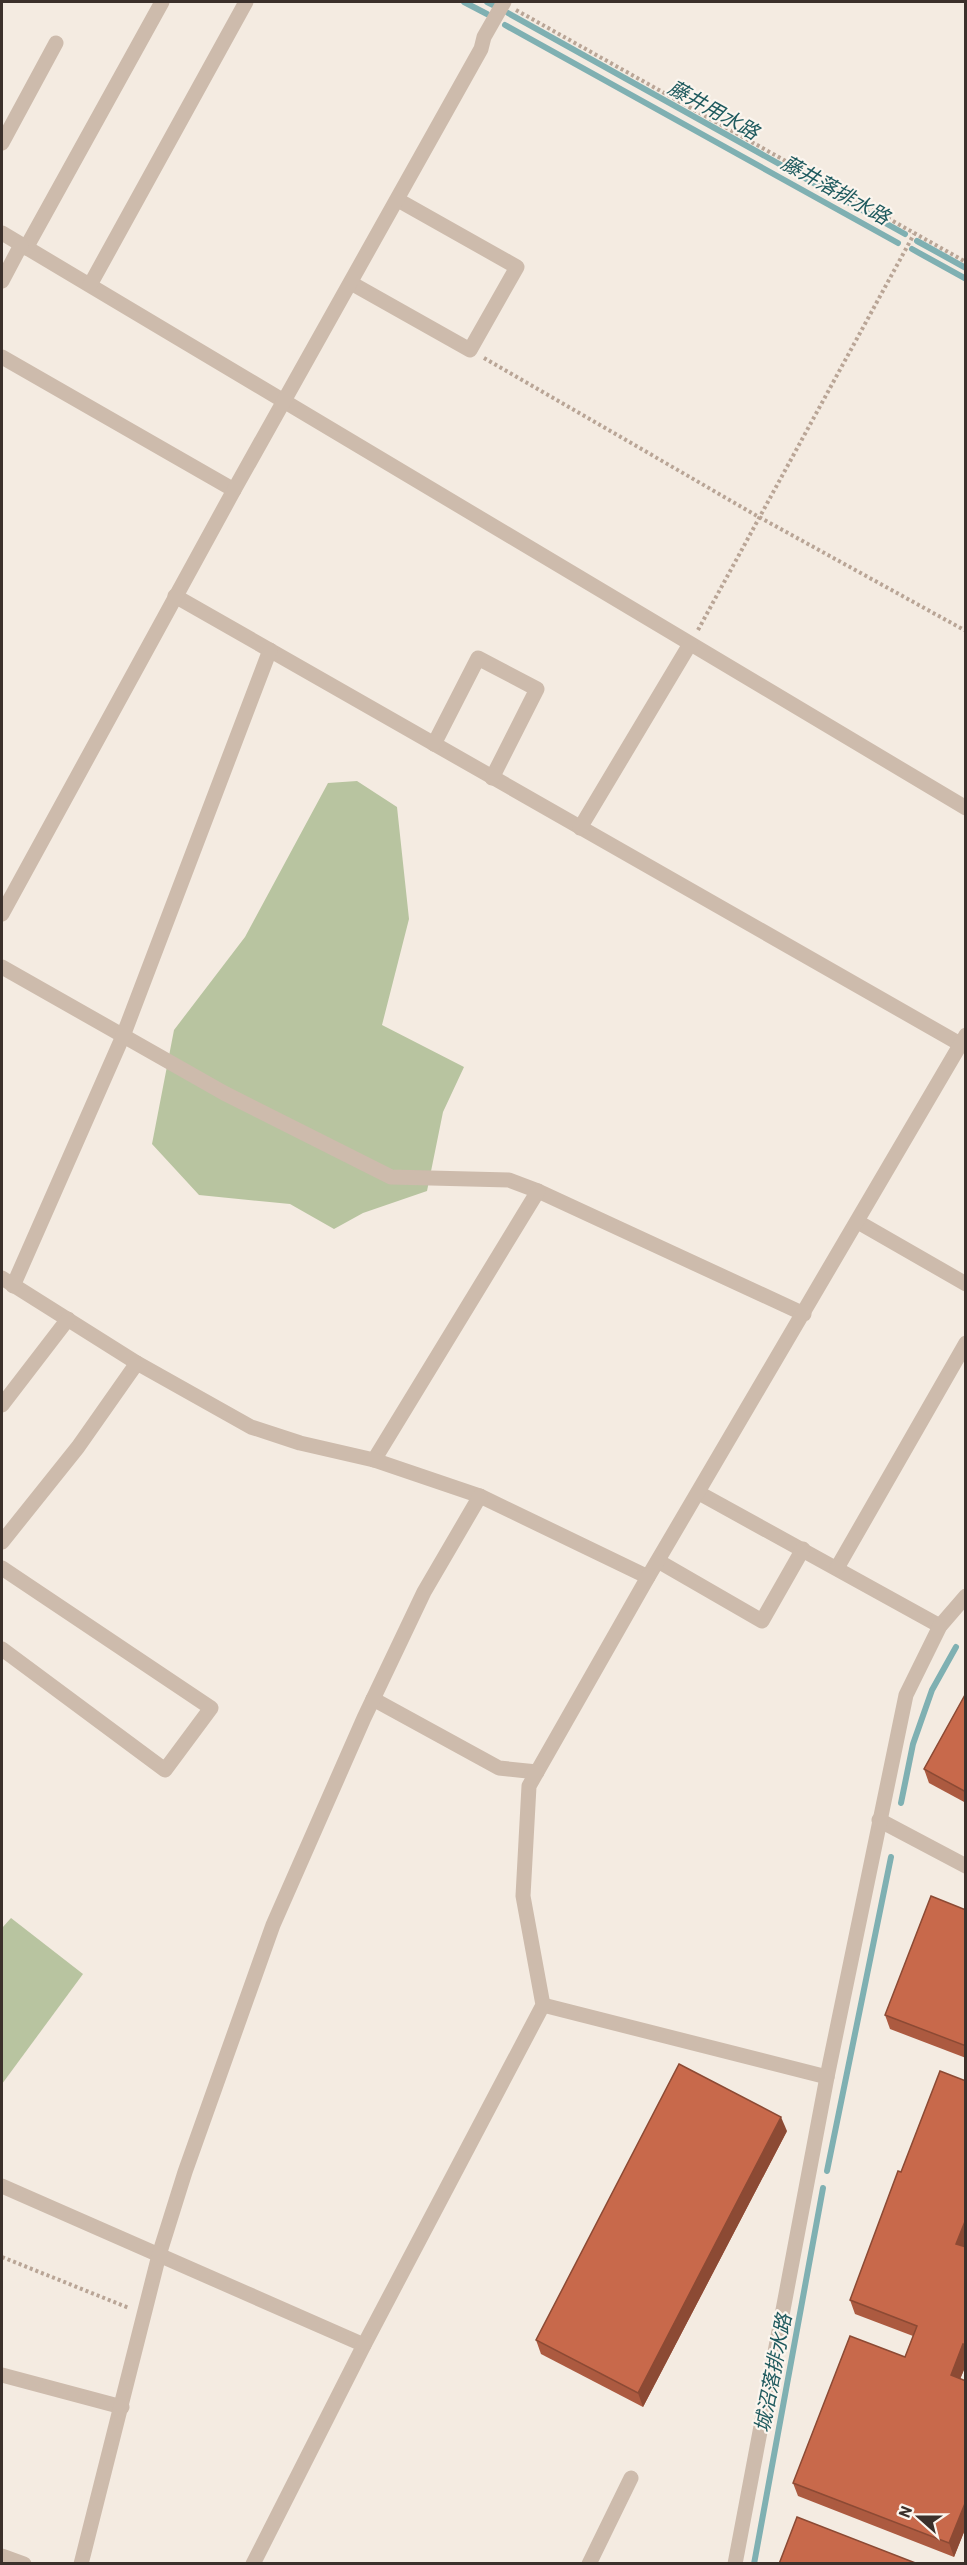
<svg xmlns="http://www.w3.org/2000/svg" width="967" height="2565" viewBox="0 0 967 2565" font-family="Barlow,'Noto Sans JP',sans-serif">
<rect width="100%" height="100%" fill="#f4ebe1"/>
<g fill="#b8c4a0">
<polygon points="357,781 397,807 409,919 382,1025 464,1067 443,1112 427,1191 363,1213 334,1229 290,1204 199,1195 152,1144 174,1030 245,937 328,783"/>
<polygon points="11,1918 83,1974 2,2084 2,1928"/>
</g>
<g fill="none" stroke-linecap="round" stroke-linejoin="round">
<g stroke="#7fb0b2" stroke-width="6">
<polyline points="464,2 487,14"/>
<polyline points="487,2 493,5"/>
<polyline points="508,13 905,234"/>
<polyline points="505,25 898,243"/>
<polyline points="917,241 966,268"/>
<polyline points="912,249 966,279"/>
<polyline points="901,1803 913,1744 932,1690 956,1647"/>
<polyline points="827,2171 891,1857"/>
<polyline points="754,2564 823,2188"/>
</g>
<g stroke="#b9a596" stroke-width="4" stroke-dasharray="3 3" stroke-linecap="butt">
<polyline points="516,10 966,262"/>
<polyline points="484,358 759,517 966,631"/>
<polyline points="698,630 914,234"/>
<polyline points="2,2257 129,2308"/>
</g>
<g stroke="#cdbbac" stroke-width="15">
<polyline points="2,143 56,43"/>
<polyline points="2,233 966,808"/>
<polyline points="26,248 162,2"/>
<polyline points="2,281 21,245"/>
<polyline points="351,283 470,350 517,267 398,200"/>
<polyline points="90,285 246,2"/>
<polyline points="2,357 234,490"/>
<polyline points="175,596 960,1044"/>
<polyline points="434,744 478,658 537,689 492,778"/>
<polyline points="580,828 690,644"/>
<polyline points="2,914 234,490 481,49 484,37 504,2"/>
<polyline points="2,967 224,1093 391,1177 509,1180 538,1191 804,1314"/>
<polyline points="858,1222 966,1284"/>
<polyline points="2,1278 137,1363"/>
<polyline points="13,1286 123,1036 270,650"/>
<polyline points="2,1405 68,1319"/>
<polyline points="374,1460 538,1191"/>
<polyline points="699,1493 940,1626"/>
<polyline points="2,1542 78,1447 137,1363 251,1427 300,1443 374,1460 480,1496 648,1577"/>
<polyline points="658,1561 762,1621 803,1549"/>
<polyline points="2,1568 211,1708 165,1770 2,1649"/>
<polyline points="837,1568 966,1343"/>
<polyline points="373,1699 499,1768 537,1772"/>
<polyline points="879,1820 966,1866"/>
<polyline points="543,2005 827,2077"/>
<polyline points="2,2186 364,2345"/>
<polyline points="2,2375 122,2407"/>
<polyline points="2,2556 24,2564"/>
<polyline points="81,2564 159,2255 185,2172 273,1925 364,1718 424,1592 480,1496"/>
<polyline points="253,2564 364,2345 543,2005 523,1896 529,1786 648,1577 966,1035"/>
<polyline points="589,2564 631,2478"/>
<polyline points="735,2564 827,2077 906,1695 940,1626 966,1596"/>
</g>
</g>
<g fill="#ac5a40">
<polygon points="966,1693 966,1803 929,1783 924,1769"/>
<polygon points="966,1910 966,2058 890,2029 885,2015"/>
<polygon points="966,2081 966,2365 960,2379 966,2381 966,2527 954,2557 798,2496 793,2483 905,2357 913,2336 855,2314 850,2300 901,2172"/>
<polygon points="787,2131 643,2407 541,2354 536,2340"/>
</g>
<g fill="#8c4a34">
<polygon points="781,2117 787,2131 643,2407 638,2393"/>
<polygon points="966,2219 966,2246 961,2257 956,2244"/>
<polygon points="963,2344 966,2350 966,2365 956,2389 951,2375"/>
<polygon points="966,2501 966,2527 954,2557 949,2543"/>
</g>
<g fill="#c8694b" stroke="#8c4a34" stroke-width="1.5">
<polygon points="966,1693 966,1792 924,1769"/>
<polygon points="931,1896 966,1910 966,2046 885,2015"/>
<polygon points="679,2064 781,2117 638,2393 536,2340"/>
<polygon points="940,2071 966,2081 966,2219 956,2244 966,2247 966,2345 963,2344 951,2375 966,2381 966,2501 949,2543 793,2483 850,2336 905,2357 917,2326 850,2300 898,2171 901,2172"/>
<polygon points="797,2517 918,2564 779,2564"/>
</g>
<g text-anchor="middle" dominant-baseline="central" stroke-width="4.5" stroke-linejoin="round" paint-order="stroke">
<g font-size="20" font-style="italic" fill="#1f5a5e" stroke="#fbf5ee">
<text transform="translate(714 109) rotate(29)">藤井用水路</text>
<text transform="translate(836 189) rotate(29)">藤井落排水路</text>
<text transform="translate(772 2373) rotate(-79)">城沼落排水路</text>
</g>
</g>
<rect width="967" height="2565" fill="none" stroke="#3b302b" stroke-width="6"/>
<g transform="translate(919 2517) rotate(291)" stroke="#fbf5ee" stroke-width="4.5" paint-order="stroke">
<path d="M0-4.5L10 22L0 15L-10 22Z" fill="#3b302b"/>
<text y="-9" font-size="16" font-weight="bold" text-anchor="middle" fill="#3b302b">N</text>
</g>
</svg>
